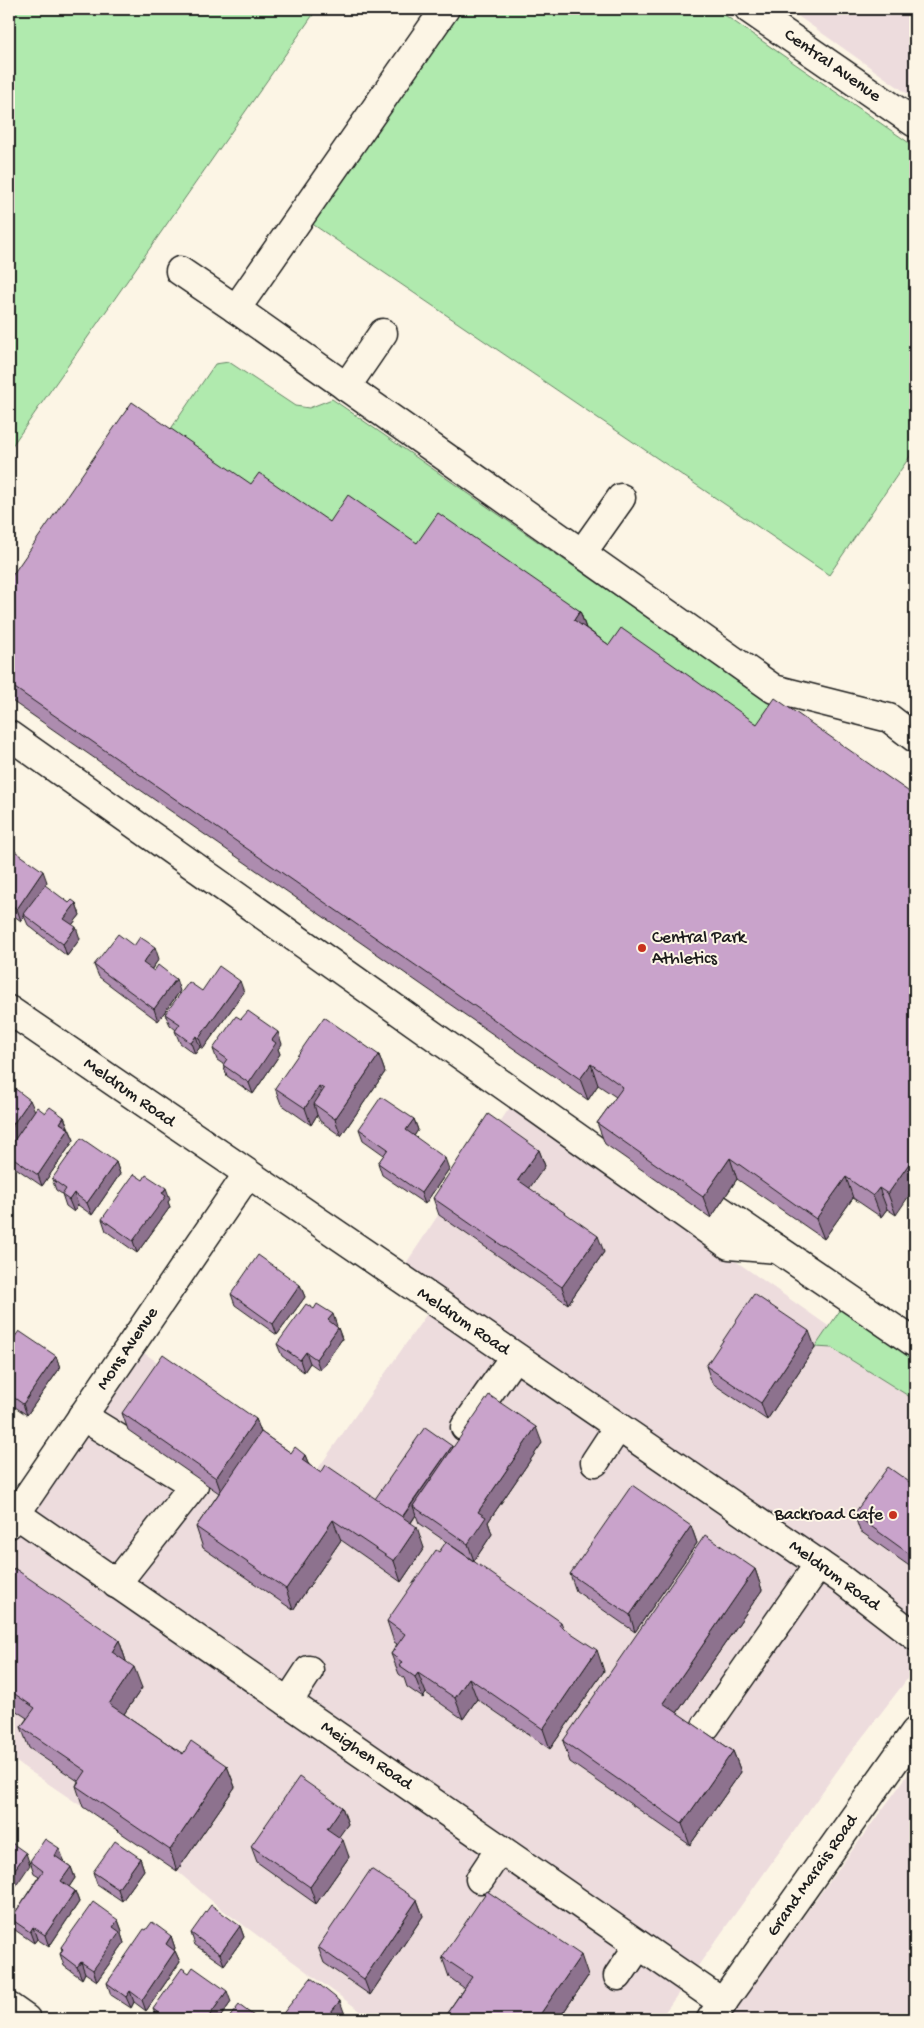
<svg xmlns="http://www.w3.org/2000/svg" width="924" height="2028" viewBox="0 0 924 2028" font-family="'Gochi Hand',sans-serif">
<rect width="100%" height="100%" fill="#fcf5e5"/>
<filter id="ink" filterUnits="userSpaceOnUse"><feTurbulence type="fractalNoise" baseFrequency=".02" numOctaves="2"/><feDisplacementMap in="SourceGraphic" scale="10" xChannelSelector="R" yChannelSelector="G"/><feConvolveMatrix kernelMatrix="1 2 1 2 8 2 1 2 1" color-interpolation-filters="sRGB"/></filter>
<g filter="url(#ink)">
<g fill="#eddcdd">
<polygon points="788,9 915,9 915,99"/>
<polygon points="512,1104 915,1387 915,1669 850,1753 660,2019 359,2019 363,2013 220,1908 177,1871 9,1757 9,1547 141,1351 317,1470 443,1291 405,1265"/>
<polygon points="915,1765 915,2019 728,2019"/>
</g>
<g fill="#b0eaae" stroke="#668365">
<polygon points="9,9 317,9 9,450"/>
<polygon points="459,9 716,9 915,147 915,449 829,575 308,221"/>
<polygon points="229,362 295,406 309,408 332,399 788,715 765,744 424,563 337,543 164,439 215,364"/>
<polygon points="841,1309 915,1360 915,1400 832,1348 815,1347"/>
</g>
<g fill="none" stroke-linecap="round" stroke-linejoin="round">
<g stroke="#1c1c1c" stroke-width="31">
<g id="minor">
<polyline points="445,9 236,309 774,689 889,718 915,738"/>
<polyline points="749,9 915,123"/>
<polyline points="180,271 236,309"/>
<polyline points="346,387 383,333"/>
<polyline points="582,553 621,498"/>
<polyline points="9,735 729,1245 777,1249"/>
<polyline points="9,1010 841,1579 915,1636"/>
<polyline points="717,1208 915,1343"/>
<polyline points="82,1416 194,1485 116,1584"/>
<polyline points="465,1427 514,1357"/>
<polyline points="595,1462 618,1427"/>
<polyline points="9,1509 723,2003"/>
<polyline points="9,1524 247,1175"/>
<polyline points="288,1702 309,1670"/>
<polyline points="706,1726 819,1564"/>
<polyline points="480,1879 500,1849"/>
<polyline points="618,1976 639,1945"/>
<polyline points="9,2007 26,2019"/>
<polyline points="711,2019 915,1732"/>
</g>
</g>
<use href="#minor" stroke="#fcf5e5" stroke-width="28"/>
</g>
<g fill="#ad8caf" stroke="#1c1c1c">
<polygon points="251,484 330,522 417,543 580,611 586,628 609,645 757,724 896,1215 887,1209 881,1217 853,1198 824,1239 737,1179 711,1218 605,1144 597,1123 616,1097 598,1085 588,1100 9,699 9,580"/>
<polygon points="9,847 47,882 44,887 69,903 76,903 80,915 72,925 80,939 67,956 28,925 24,916 21,921 10,913 9,915"/>
<polygon points="134,946 159,959 151,970 180,991 158,1021 99,977 94,965"/>
<polygon points="202,991 244,992 203,1049 200,1047 195,1054 180,1043 175,1031 176,1030 170,1025 165,1014"/>
<polygon points="241,1019 282,1044 278,1049 280,1054 253,1094 227,1076 223,1064 217,1060 213,1049"/>
<polygon points="379,1055 385,1072 341,1136 320,1121 317,1115 311,1125 281,1104 275,1088"/>
<polygon points="34,1111 64,1117 74,1140 42,1186 10,1164 9,1162 9,1155"/>
<polygon points="414,1119 418,1130 414,1136 449,1169 425,1204 382,1175 378,1163 384,1155 363,1140 359,1129"/>
<polygon points="539,1150 545,1166 529,1188 604,1252 568,1304 439,1215 433,1198"/>
<polygon points="116,1162 120,1174 92,1215 78,1205 74,1212 66,1206 62,1194 56,1190 52,1179"/>
<polygon points="170,1199 168,1202 170,1207 137,1253 106,1231 102,1219"/>
<polygon points="300,1285 305,1297 277,1335 235,1305 231,1294"/>
<polygon points="336,1326 338,1328 342,1339 320,1370 310,1363 304,1372 282,1356 277,1344"/>
<polygon points="9,1345 56,1356 60,1368 27,1415 9,1403"/>
<polygon points="815,1347 767,1420 712,1383 706,1366"/>
<polygon points="122,1413 256,1419 261,1432 291,1453 305,1455 309,1465 321,1473 375,1499 453,1447 542,1443 488,1522 492,1534 474,1561 419,1523 416,1515 411,1523 424,1548 401,1582 341,1540 293,1610 203,1548 196,1527 219,1493 128,1430"/>
<polygon points="915,1486 915,1570 860,1531 854,1514"/>
<polygon points="691,1526 697,1543 635,1632 576,1591 570,1574"/>
<polygon points="755,1569 762,1590 677,1713 733,1751 741,1772 690,1845 570,1762 563,1741"/>
<polygon points="9,1576 119,1640 126,1661 126,1662 142,1688 124,1714 183,1754 227,1766 235,1787 177,1871 83,1807 76,1786 78,1781 29,1748 21,1727 27,1718 9,1706"/>
<polygon points="387,1621 561,1622 563,1627 604,1671 550,1749 477,1699 463,1719 426,1693 423,1698 407,1687 404,1678 399,1674 391,1654 397,1644 394,1642"/>
<polygon points="342,1807 348,1824 338,1837 349,1857 316,1904 257,1862 251,1846"/>
<polygon points="140,1858 144,1870 122,1901 97,1884 93,1872"/>
<polygon points="64,1860 63,1861 71,1867 75,1878 69,1887 75,1891 79,1902 49,1947 37,1939 34,1943 15,1930 11,1919 39,1876 34,1873 30,1861"/>
<polygon points="417,1900 423,1916 370,1995 324,1963 318,1947"/>
<polygon points="118,1920 122,1931 121,1934 124,1943 97,1981 85,1973 82,1979 64,1966 60,1954 62,1951 61,1947"/>
<polygon points="240,1926 244,1937 224,1965 195,1945 191,1933"/>
<polygon points="146,1930 171,1936 175,1948 174,1950 175,1951 180,1962 146,2011 134,2002 131,2008 111,1995 107,1983"/>
<polygon points="442,1957 588,1976 559,2019 443,2019 464,1988 449,1977"/>
<polygon points="189,1973 231,2002 219,2019 157,2019 153,2009"/>
</g>
<g fill="#8d728e" stroke="#1c1c1c">
<polygon points="580,611 587,632 574,620"/>
<polygon points="43,871 47,882 25,915 23,914 24,916 21,921 17,909"/>
<polygon points="76,903 80,915 68,930 64,919"/>
<polygon points="76,927 80,939 67,956 63,944"/>
<polygon points="155,947 159,959 147,975 143,963"/>
<polygon points="176,979 180,991 158,1021 154,1009"/>
<polygon points="240,981 244,992 203,1049 199,1038"/>
<polygon points="278,1032 282,1044 278,1049 280,1054 253,1094 249,1083 272,1040"/>
<polygon points="196,1036 200,1047 195,1054 191,1043"/>
<polygon points="379,1055 385,1072 341,1136 335,1119"/>
<polygon points="591,1064 598,1085 588,1100 580,1079"/>
<polygon points="319,1086 325,1103 314,1104 317,1115 311,1125 305,1108"/>
<polygon points="30,1100 35,1111 9,1148 9,1130"/>
<polygon points="64,1117 68,1128 60,1123"/>
<polygon points="414,1119 418,1130 410,1142 406,1130"/>
<polygon points="69,1129 74,1140 42,1186 38,1175"/>
<polygon points="539,1150 545,1166 524,1196 518,1180"/>
<polygon points="915,1155 915,1187 896,1215 888,1194"/>
<polygon points="445,1158 449,1169 425,1204 421,1193"/>
<polygon points="730,1158 737,1179 711,1218 703,1197"/>
<polygon points="116,1162 120,1174 92,1215 87,1203"/>
<polygon points="846,1177 853,1198 824,1239 816,1219"/>
<polygon points="166,1188 170,1199 168,1202 170,1207 137,1253 133,1241"/>
<polygon points="879,1188 887,1209 881,1217 873,1196"/>
<polygon points="74,1193 78,1205 74,1212 69,1200"/>
<polygon points="598,1236 604,1252 568,1304 562,1287"/>
<polygon points="300,1285 305,1297 277,1335 273,1324"/>
<polygon points="333,1314 337,1326 333,1332 328,1320"/>
<polygon points="338,1328 342,1339 320,1370 316,1359"/>
<polygon points="809,1331 815,1347 767,1420 761,1403"/>
<polygon points="306,1352 310,1363 304,1372 300,1360"/>
<polygon points="56,1356 60,1368 27,1415 23,1404"/>
<polygon points="256,1419 262,1435 222,1495 216,1478"/>
<polygon points="536,1427 542,1443 488,1522 492,1534 474,1561 468,1544 478,1512"/>
<polygon points="452,1446 456,1457 413,1506 416,1515 406,1529 402,1518"/>
<polygon points="305,1455 313,1475 302,1460"/>
<polygon points="333,1520 341,1540 293,1610 286,1589"/>
<polygon points="691,1526 697,1543 635,1632 630,1615"/>
<polygon points="417,1527 424,1548 401,1582 394,1561"/>
<polygon points="755,1569 762,1590 670,1723 663,1703"/>
<polygon points="119,1640 126,1661 119,1672 112,1652"/>
<polygon points="597,1650 604,1671 550,1749 543,1729"/>
<polygon points="134,1667 142,1688 117,1724 109,1704"/>
<polygon points="418,1673 426,1693 423,1698 415,1677"/>
<polygon points="469,1678 477,1699 463,1719 455,1698"/>
<polygon points="733,1751 741,1772 690,1845 682,1824"/>
<polygon points="227,1766 235,1787 177,1871 170,1850"/>
<polygon points="342,1807 348,1824 333,1845 327,1829"/>
<polygon points="343,1840 349,1857 316,1904 310,1887"/>
<polygon points="59,1848 64,1860 59,1867 55,1856"/>
<polygon points="26,1853 30,1865 9,1896 9,1878"/>
<polygon points="140,1858 144,1870 122,1901 118,1889"/>
<polygon points="71,1867 75,1878 65,1893 61,1881"/>
<polygon points="75,1891 79,1902 49,1947 45,1935"/>
<polygon points="417,1900 423,1916 370,1995 364,1979"/>
<polygon points="118,1920 122,1931 121,1934 124,1943 97,1981 93,1970 113,1927"/>
<polygon points="240,1926 244,1937 224,1965 220,1954"/>
<polygon points="33,1927 37,1939 34,1943 30,1932"/>
<polygon points="171,1936 175,1948 170,1956 166,1944"/>
<polygon points="175,1951 180,1962 146,2011 142,2000"/>
<polygon points="581,1955 588,1976 559,2019 537,2019"/>
<polygon points="81,1962 85,1973 82,1979 77,1967"/>
<polygon points="130,1991 134,2002 131,2008 126,1997"/>
<polygon points="227,1991 231,2002 219,2019 207,2019"/>
<polygon points="340,2001 344,2012 338,2019 325,2019"/>
</g>
<g fill="#c9a3cb" stroke="#1c1c1c">
<polygon points="132,402 251,484 259,473 330,522 348,495 417,543 438,513 580,611 574,620 609,645 621,628 757,724 775,698 915,796 915,1155 888,1194 879,1188 873,1196 846,1177 816,1219 730,1158 703,1197 597,1123 623,1087 591,1064 580,1079 9,684 9,580"/>
<polygon points="9,847 43,871 17,909 9,903"/>
<polygon points="45,885 69,903 72,900 76,903 64,919 76,927 63,944 23,914"/>
<polygon points="118,934 134,946 140,937 155,947 143,963 154,971 158,965 176,979 154,1009 94,965"/>
<polygon points="219,966 240,981 199,1038 196,1036 191,1043 175,1031 180,1024 165,1014 189,982 202,991"/>
<polygon points="248,1011 278,1032 272,1040 276,1043 249,1083 223,1065 227,1059 213,1049 236,1016 241,1019"/>
<polygon points="324,1017 379,1055 335,1119 314,1104 324,1089 319,1086 305,1108 275,1088"/>
<polygon points="9,1084 30,1100 9,1130"/>
<polygon points="381,1097 414,1119 406,1130 445,1158 421,1193 378,1163 388,1149 359,1129"/>
<polygon points="37,1107 45,1113 50,1107 64,1117 60,1123 69,1129 38,1175 9,1155 9,1148"/>
<polygon points="488,1114 539,1150 518,1180 598,1236 562,1287 433,1198"/>
<polygon points="81,1138 116,1162 87,1203 74,1193 69,1200 62,1195 66,1189 52,1179"/>
<polygon points="134,1174 143,1180 146,1175 166,1188 162,1193 166,1196 133,1241 102,1219"/>
<polygon points="258,1255 300,1285 273,1324 231,1294"/>
<polygon points="754,1294 809,1331 761,1403 706,1366"/>
<polygon points="306,1304 314,1309 317,1304 333,1314 328,1320 338,1328 316,1359 306,1352 300,1360 277,1344"/>
<polygon points="19,1331 56,1356 23,1404 9,1394 9,1345"/>
<polygon points="163,1354 256,1419 216,1478 122,1413"/>
<polygon points="489,1395 536,1427 478,1512 486,1517 468,1544 413,1506"/>
<polygon points="425,1427 452,1446 402,1517 375,1499"/>
<polygon points="261,1432 291,1453 295,1447 305,1455 302,1460 321,1473 326,1465 417,1527 394,1561 333,1520 286,1589 196,1527"/>
<polygon points="888,1467 915,1486 915,1558 854,1514"/>
<polygon points="632,1485 691,1526 630,1615 570,1574"/>
<polygon points="705,1535 755,1569 663,1703 733,1751 682,1824 563,1741"/>
<polygon points="446,1542 561,1622 559,1625 597,1650 543,1729 469,1678 455,1698 418,1673 415,1677 399,1666 402,1662 391,1654 405,1634 387,1621 436,1550 439,1552"/>
<polygon points="14,1568 119,1640 112,1652 134,1667 109,1704 183,1754 191,1741 227,1766 170,1850 76,1786 86,1771 21,1727 35,1708 9,1690 9,1576"/>
<polygon points="299,1777 342,1807 327,1829 343,1840 310,1887 251,1846"/>
<polygon points="45,1839 59,1848 55,1856 71,1867 61,1881 75,1891 45,1935 33,1927 30,1932 11,1919 43,1871 30,1861"/>
<polygon points="9,1841 26,1853 9,1878"/>
<polygon points="115,1841 140,1858 118,1889 93,1872"/>
<polygon points="371,1869 417,1900 364,1979 318,1947"/>
<polygon points="487,1891 581,1955 537,2019 443,2019 472,1977 442,1957"/>
<polygon points="93,1902 118,1920 113,1927 120,1932 93,1970 81,1962 77,1967 60,1954 63,1949 61,1947"/>
<polygon points="211,1905 240,1926 220,1954 191,1933"/>
<polygon points="152,1922 171,1936 166,1944 175,1951 142,2000 130,1991 126,1997 107,1983 144,1929 146,1930"/>
<polygon points="193,1967 227,1991 207,2019 167,2019 153,2009 182,1968 189,1973"/>
<polygon points="311,1978 340,2001 325,2019 285,2019 281,2016"/>
<polygon points="239,2005 258,2019 228,2019"/>
</g>
</g>
<g fill="#c8321e" stroke="#fcf5e5" stroke-width="2">
<circle cx="642" cy="948" r="5"/>
<circle cx="893" cy="1515" r="5"/>
</g>
<g text-anchor="middle" dominant-baseline="central" stroke-width="4" stroke-linejoin="round" paint-order="stroke">
<g font-size="18" fill="#1c1c1c" stroke="#fcf5e5">
<text transform="translate(832 66) rotate(35)">Central Avenue</text>
<text transform="translate(129 1093) rotate(35)">Meldrum Road</text>
<text transform="translate(463 1322) rotate(34)">Meldrum Road</text>
<text transform="translate(128 1349) rotate(-56)">Mons Avenue</text>
<text transform="translate(834 1576) rotate(36)">Meldrum Road</text>
<text transform="translate(366 1756) rotate(35)">Meighen Road</text>
<text transform="translate(813 1876) rotate(-55)">Grand Marais Road</text>
</g>
<g font-size="18" fill="#1c1c1c" stroke="#fcf5e5" text-anchor="start">
<text x="652" y="938">Central Park<tspan x="652" dy="21">Athletics</tspan></text>
<text x="883" y="1515" text-anchor="end">Backroad Cafe</text>
</g>
</g>
<rect width="924" height="2028" fill="none" stroke="#fcf5e5" stroke-width="30"/>
<rect x="15" y="15" width="894" height="1998" fill="none" stroke="#1c1c1c" stroke-width="2" filter="url(#ink)"/>
</svg>
